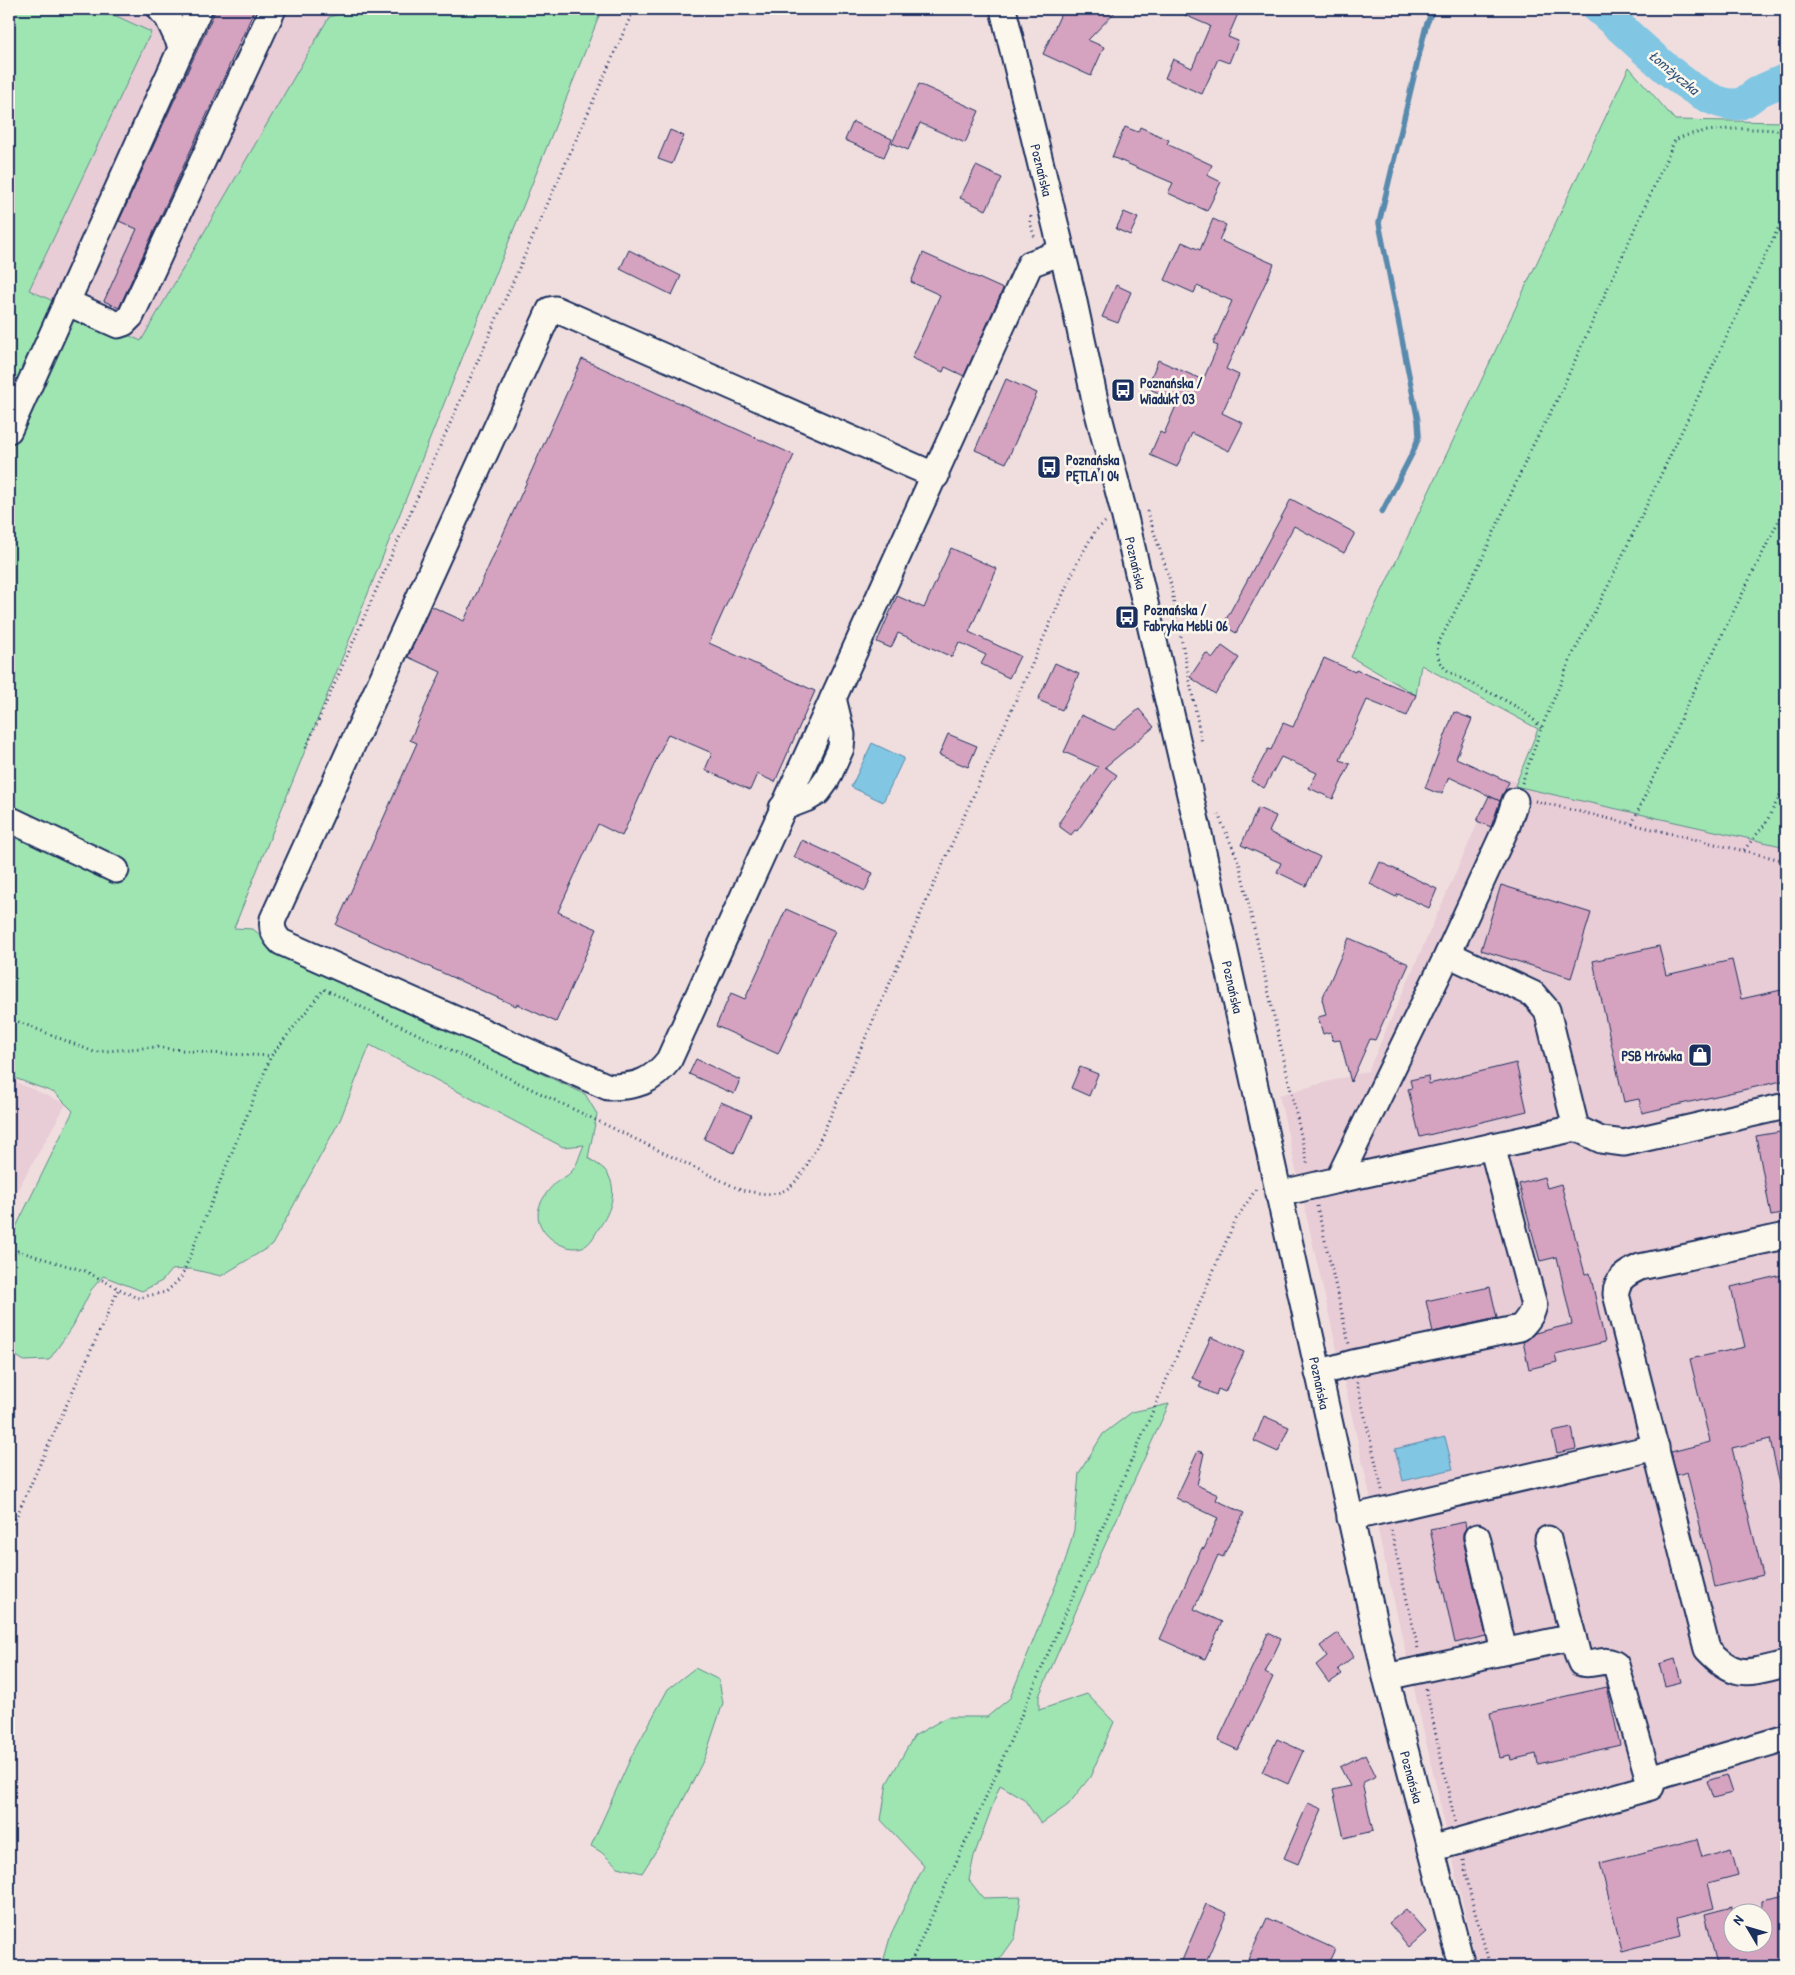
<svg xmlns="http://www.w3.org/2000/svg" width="1795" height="1975" viewBox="0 0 1795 1975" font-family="'Patrick Hand',sans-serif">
<rect width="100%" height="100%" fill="#f0dedf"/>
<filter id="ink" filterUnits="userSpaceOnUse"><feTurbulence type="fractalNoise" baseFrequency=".02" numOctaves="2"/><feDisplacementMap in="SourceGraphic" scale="10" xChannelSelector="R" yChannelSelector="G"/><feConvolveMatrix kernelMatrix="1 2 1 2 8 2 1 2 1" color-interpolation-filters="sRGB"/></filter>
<g filter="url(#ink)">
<g fill="#e8ccd6" fill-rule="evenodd">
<polygon points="101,9 356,9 329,18 141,341 29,290 151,32"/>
<path d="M1498,777L1786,845V1966H1477L1279,1095L1368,1071ZM1732,1912H1762V1942H1732Z"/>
<polygon points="9,1079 66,1104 9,1205"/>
</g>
<g fill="#9fe5b2" stroke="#5d8a88">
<path d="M9,9H101L151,32L29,290L141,341L329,17L356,9H602L234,928L253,929L279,951L585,1094L597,1114L588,1158C593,1161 599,1165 604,1169C620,1187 611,1211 599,1228C596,1233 591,1243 585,1246C565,1255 532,1232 539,1208C542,1198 550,1187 558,1181C562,1178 568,1176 571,1172C577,1167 580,1153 584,1145L563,1147L370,1045L340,1120L272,1245L221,1276L191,1269L171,1270L162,1281L142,1291L103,1276L91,1290L73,1326L49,1360L24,1361L9,1351V1246L17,1225L73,1111L55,1093L9,1076Z"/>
<polygon points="1629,67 1675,120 1786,122 1786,847 1515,786 1538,729 1421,665 1416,695 1351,657"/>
<polygon points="1169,1404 1099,1558 1039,1696 1039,1710 1087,1694 1114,1722 1090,1777 1068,1805 1041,1824 1024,1799 1000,1785 974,1856 969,1880 983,1898 1021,1897 1015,1938 995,1966 882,1966 891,1934 924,1866 881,1820 887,1783 914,1736 947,1717 987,1717 1010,1698 1065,1562 1074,1530 1079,1473 1103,1434 1132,1412"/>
<polygon points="695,1668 719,1680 723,1703 705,1757 664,1838 642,1873 618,1867 601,1852 591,1846 632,1755 668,1689"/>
</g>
<g fill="#81c6e2" stroke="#588aad">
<polygon points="872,743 904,758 883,802 851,787"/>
<polygon points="1445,1437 1453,1469 1403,1481 1395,1449"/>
</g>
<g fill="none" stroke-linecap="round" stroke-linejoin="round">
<polyline stroke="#588aad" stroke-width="5.5" points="1382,512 1413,452 1419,436 1418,421 1379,223 1426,26 1433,9"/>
<path stroke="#81c6e2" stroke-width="32" d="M1599,9C1630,33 1699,111 1739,104C1745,103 1752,96 1758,92C1767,87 1777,84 1786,79"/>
</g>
<g fill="#d5a3c0" stroke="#1b2f5e">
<polygon points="216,9 255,9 119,308 104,301 137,229 119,221"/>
<polygon points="1063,9 1118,9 1088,40 1104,47 1091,76 1043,54"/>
<polygon points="1171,9 1240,9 1228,37 1238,41 1229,63 1218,59 1202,94 1165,78 1173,59 1192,68 1210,26"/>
<polygon points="919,84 979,111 965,143 920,123 908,150 892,143"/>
<polygon points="853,122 892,139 884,157 845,140"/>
<polygon points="1125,127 1138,132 1140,127 1169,140 1167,144 1212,165 1207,175 1221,182 1207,211 1168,193 1173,183 1112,157"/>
<polygon points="670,130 684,136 672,164 658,159"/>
<polygon points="976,166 1002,178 986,210 960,198"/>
<polygon points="1124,212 1138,218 1130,235 1116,229"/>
<polygon points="1213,219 1226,225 1219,240 1274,264 1226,369 1239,375 1222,413 1243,423 1229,451 1192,433 1177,467 1150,455 1160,432 1164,434 1178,401 1147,388 1158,360 1203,380 1218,346 1213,344 1232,301 1197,286 1194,293 1165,280 1182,242 1200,250"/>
<polygon points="629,250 681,276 672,295 620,269"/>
<polygon points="923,253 1003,289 964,376 945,367 943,372 912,358 940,295 911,282"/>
<polygon points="1116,285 1131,292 1118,323 1102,317"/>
<polygon points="582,359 794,455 709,643 815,691 775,782 757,774 750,790 705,770 712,753 668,734 622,836 598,824 558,912 597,929 556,1022 517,1004 516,1006 336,925 417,743 410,740 441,672 408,657 431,606 464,621"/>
<polygon points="1006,379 1037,393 1006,463 975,450"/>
<polygon points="1291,499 1355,533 1344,553 1294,526 1236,633 1223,625"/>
<polygon points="951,548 997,569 969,632 1020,656 1009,678 981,664 986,655 959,642 952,657 898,633 891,648 877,642 897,596 924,608"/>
<polygon points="1222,646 1239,658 1215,694 1190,677 1206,653 1213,658"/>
<polygon points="1324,658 1355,672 1356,670 1416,695 1407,716 1367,700 1340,760 1350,764 1333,799 1309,788 1317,773 1281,757 1264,788 1251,781 1268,749 1271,750 1283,723 1293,727"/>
<polygon points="1055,663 1079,674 1062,710 1038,700"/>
<polygon points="1139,709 1154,727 1105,767 1117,775 1077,831 1075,830 1071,835 1060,827 1060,821 1098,767 1064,752 1081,715 1114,730"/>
<polygon points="1454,712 1472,719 1456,758 1509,782 1500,801 1449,777 1442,793 1437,793 1425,788"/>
<polygon points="948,734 977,746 968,767 939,755"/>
<polygon points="1489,796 1500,801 1491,827 1477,821"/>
<polygon points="1258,808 1276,816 1269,832 1320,857 1306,886 1277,872 1281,863 1241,845"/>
<polygon points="802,840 873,873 865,891 794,857"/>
<polygon points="1380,862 1437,889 1429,908 1398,894 1396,897 1370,884"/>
<polygon points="1501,885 1591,913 1571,978 1481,950"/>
<polygon points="786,909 835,931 778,1054 716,1026 731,993 745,999"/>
<polygon points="1349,938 1409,964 1375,1040 1370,1039 1351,1082 1340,1040 1333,1041 1330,1032 1323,1034 1318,1017 1326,1015 1322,999"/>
<polygon points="1659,946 1666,975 1732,960 1741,999 1786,989 1786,1080 1642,1113 1639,1099 1624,1102 1593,961"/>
<polygon points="696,1059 740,1080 734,1094 689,1074"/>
<polygon points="1516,1063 1527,1111 1420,1137 1408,1089 1412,1088 1410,1080 1428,1076 1429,1084"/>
<polygon points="1080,1067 1098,1074 1089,1096 1071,1088"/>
<polygon points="721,1102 751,1115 734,1153 704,1139"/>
<polygon points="1786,1131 1786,1213 1771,1216 1756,1136"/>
<polygon points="1544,1177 1547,1188 1561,1184 1585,1274 1590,1273 1605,1342 1555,1354 1557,1362 1529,1369 1523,1342 1535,1333 1572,1324 1557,1257 1540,1261 1519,1184"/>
<polygon points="1786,1274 1786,1483 1780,1484 1770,1439 1732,1448 1763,1575 1715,1587 1687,1472 1677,1475 1671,1452 1710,1442 1690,1359 1745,1347 1731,1287"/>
<polygon points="1490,1287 1497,1318 1433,1332 1426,1301"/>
<polygon points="1211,1337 1244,1352 1225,1392 1218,1389 1216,1395 1199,1387 1202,1382 1192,1378"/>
<polygon points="1264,1416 1289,1427 1278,1452 1254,1441"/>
<polygon points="1572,1428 1576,1449 1557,1453 1552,1432"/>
<polygon points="1198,1451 1204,1453 1197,1485 1218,1495 1216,1500 1244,1513 1223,1557 1218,1555 1194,1609 1222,1622 1205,1659 1160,1639 1202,1548 1204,1549 1218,1518 1176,1498"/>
<polygon points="1465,1522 1466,1528 1463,1533 1463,1540 1486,1636 1455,1643 1430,1529"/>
<polygon points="1268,1633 1281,1639 1265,1673 1273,1677 1238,1750 1218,1741"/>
<polygon points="1338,1633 1354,1656 1338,1669 1342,1674 1329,1683 1316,1665 1327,1656 1320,1646"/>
<polygon points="1675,1659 1681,1682 1665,1686 1659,1664"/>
<polygon points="1607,1687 1620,1745 1538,1764 1536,1754 1511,1760 1510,1756 1500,1758 1490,1713"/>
<polygon points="1277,1739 1303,1751 1288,1784 1262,1772"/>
<polygon points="1365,1754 1376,1776 1362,1783 1373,1831 1344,1838 1333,1790 1350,1786 1340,1767"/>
<polygon points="1726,1775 1732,1793 1713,1798 1707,1781"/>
<polygon points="1308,1803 1322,1809 1298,1864 1284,1858"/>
<polygon points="1697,1839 1702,1858 1731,1850 1738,1875 1708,1883 1714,1908 1677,1918 1681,1936 1622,1951 1600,1863"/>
<polygon points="1786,1895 1786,1966 1717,1966 1705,1914 1732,1907 1732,1942 1762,1942 1762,1900"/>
<polygon points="1206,1904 1227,1913 1204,1966 1188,1966 1181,1963"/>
<polygon points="1406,1909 1426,1932 1409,1947 1389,1923"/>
<polygon points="1267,1918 1335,1949 1327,1966 1245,1966"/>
</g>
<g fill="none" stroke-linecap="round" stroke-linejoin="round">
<g stroke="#1b2f5e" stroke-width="29">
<g id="minor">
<polyline points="160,9 168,18 181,46"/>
<polyline points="1003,9 1073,297 1096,405 1123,509 1195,816 1386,1677 1462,1966"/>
<polyline points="66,302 118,325 124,323 131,316 273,9"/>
<polyline points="9,430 199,9"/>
<path d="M936,476L555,309L550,310L273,919C271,929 274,935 281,942L608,1087C636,1087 652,1082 669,1060L1030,264L1062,252"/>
<polyline points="782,808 808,798 818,792 826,781 841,748 842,735 833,698"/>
<polyline points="9,819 116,870"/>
<polyline points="1448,954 1533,994 1547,1010 1576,1128"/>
<polyline points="1338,1180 1576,1128 1601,1140 1624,1143 1786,1106"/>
<polyline points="1278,1194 1338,1180 1448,954 1507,826 1515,801"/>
<path d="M1786,1236L1640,1267C1627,1273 1616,1279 1616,1294L1707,1649C1736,1680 1748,1673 1786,1664"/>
<path d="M1318,1373L1353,1363L1520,1328C1527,1321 1532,1315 1534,1305L1492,1146"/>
<polyline points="1350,1518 1656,1447"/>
<polyline points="1477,1537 1504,1651"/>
<polyline points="1386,1677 1573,1637"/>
<polyline points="1649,1778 1786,1738"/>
<path d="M1431,1849L1651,1787L1616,1665C1605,1656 1593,1667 1581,1663L1578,1656L1548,1539"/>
</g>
</g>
<g stroke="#1b2f5e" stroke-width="3" stroke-dasharray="1 4" stroke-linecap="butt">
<polyline points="1031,216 1030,222 1035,239"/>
<polyline points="1147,511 1169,577 1202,743"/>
<path d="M1541,728C1524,706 1491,694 1466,681C1457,676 1446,672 1441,663C1437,657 1437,651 1438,644L1482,559L1532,447L1557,400L1675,140C1703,126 1755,128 1786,131"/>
<polyline points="306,748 634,9"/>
<polyline points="1522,783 1541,729 1573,654 1609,584 1786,212"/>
<polyline points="1535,801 1786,861"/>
<polyline points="1218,814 1239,862 1308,1166"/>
<polyline points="1632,824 1686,707 1786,506"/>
<polyline points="1744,850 1766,823 1786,783"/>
<polyline points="9,1018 94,1052 155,1047 208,1053 271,1056"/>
<polyline points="1317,1206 1349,1344"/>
<path d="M9,1257L18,1251L85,1271L137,1298L166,1292L181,1278L271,1056L324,989L741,1190C752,1192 766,1195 777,1193C799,1188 809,1160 819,1142L1077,563L1095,531L1105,522"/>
<polyline points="1357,1382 1382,1490"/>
<polyline points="1391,1530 1418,1649"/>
<polyline points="9,1533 119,1288"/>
<polyline points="1426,1689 1455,1822"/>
<polyline points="1463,1860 1473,1905 1490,1966"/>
<polyline points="909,1966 989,1790 1235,1221 1256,1189"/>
</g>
<use href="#minor" stroke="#fbf7ec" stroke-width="25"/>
</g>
</g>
<defs>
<g id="bus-square" transform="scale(1.25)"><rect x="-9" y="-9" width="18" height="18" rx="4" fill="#1b2f5e" stroke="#fbf7ec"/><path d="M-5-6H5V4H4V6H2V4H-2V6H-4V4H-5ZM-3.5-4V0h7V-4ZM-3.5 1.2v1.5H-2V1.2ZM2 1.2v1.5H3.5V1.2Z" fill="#fff"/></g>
<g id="shop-square" transform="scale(1.25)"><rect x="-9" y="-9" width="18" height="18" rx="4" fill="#1b2f5e" stroke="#fbf7ec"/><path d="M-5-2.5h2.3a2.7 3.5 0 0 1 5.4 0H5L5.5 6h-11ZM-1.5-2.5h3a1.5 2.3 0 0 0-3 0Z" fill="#fff"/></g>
</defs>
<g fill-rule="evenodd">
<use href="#bus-square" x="1123" y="390"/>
<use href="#bus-square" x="1049" y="467"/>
<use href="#bus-square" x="1127" y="617"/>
<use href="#shop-square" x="1700" y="1055"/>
</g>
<g text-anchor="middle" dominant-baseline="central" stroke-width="5" stroke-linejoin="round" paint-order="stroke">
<g font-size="14" fill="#1b2f5e" stroke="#fbf7ec">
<text transform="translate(1042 170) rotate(76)">Poznańska</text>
<text transform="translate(1136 563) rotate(77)">Poznańska</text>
<text transform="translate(1233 987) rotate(77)">Poznańska</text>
<text transform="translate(1320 1383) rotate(78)">Poznańska</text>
<text transform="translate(1412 1777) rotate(75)">Poznańska</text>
</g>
<g font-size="14" font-weight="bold" fill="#1b2f5e" stroke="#fbf7ec" text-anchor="start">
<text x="1140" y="382">Poznańska /<tspan x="1140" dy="16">Wiadukt 03</tspan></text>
<text x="1066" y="459">Poznańska<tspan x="1066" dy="16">PĘTLA I 04</tspan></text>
<text x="1144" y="609">Poznańska /<tspan x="1144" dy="16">Fabryka Mebli 06</tspan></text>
<text x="1682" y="1055" text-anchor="end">PSB Mrówka</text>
</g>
<g font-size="15" font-style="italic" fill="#34557f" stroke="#fbf7ec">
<text transform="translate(1674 72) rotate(40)">Łomżyczka</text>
</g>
</g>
<rect width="1795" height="1975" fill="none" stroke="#fbf7ec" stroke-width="30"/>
<rect x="15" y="15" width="1765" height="1945" fill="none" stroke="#1b2f5e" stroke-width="2" filter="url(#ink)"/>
<g transform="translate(1748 1928) rotate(308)"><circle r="24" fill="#fbf7ec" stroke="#a1a7b3"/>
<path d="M0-4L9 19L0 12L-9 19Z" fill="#1b2f5e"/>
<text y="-8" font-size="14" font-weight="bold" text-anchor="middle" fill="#1b2f5e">N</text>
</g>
</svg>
